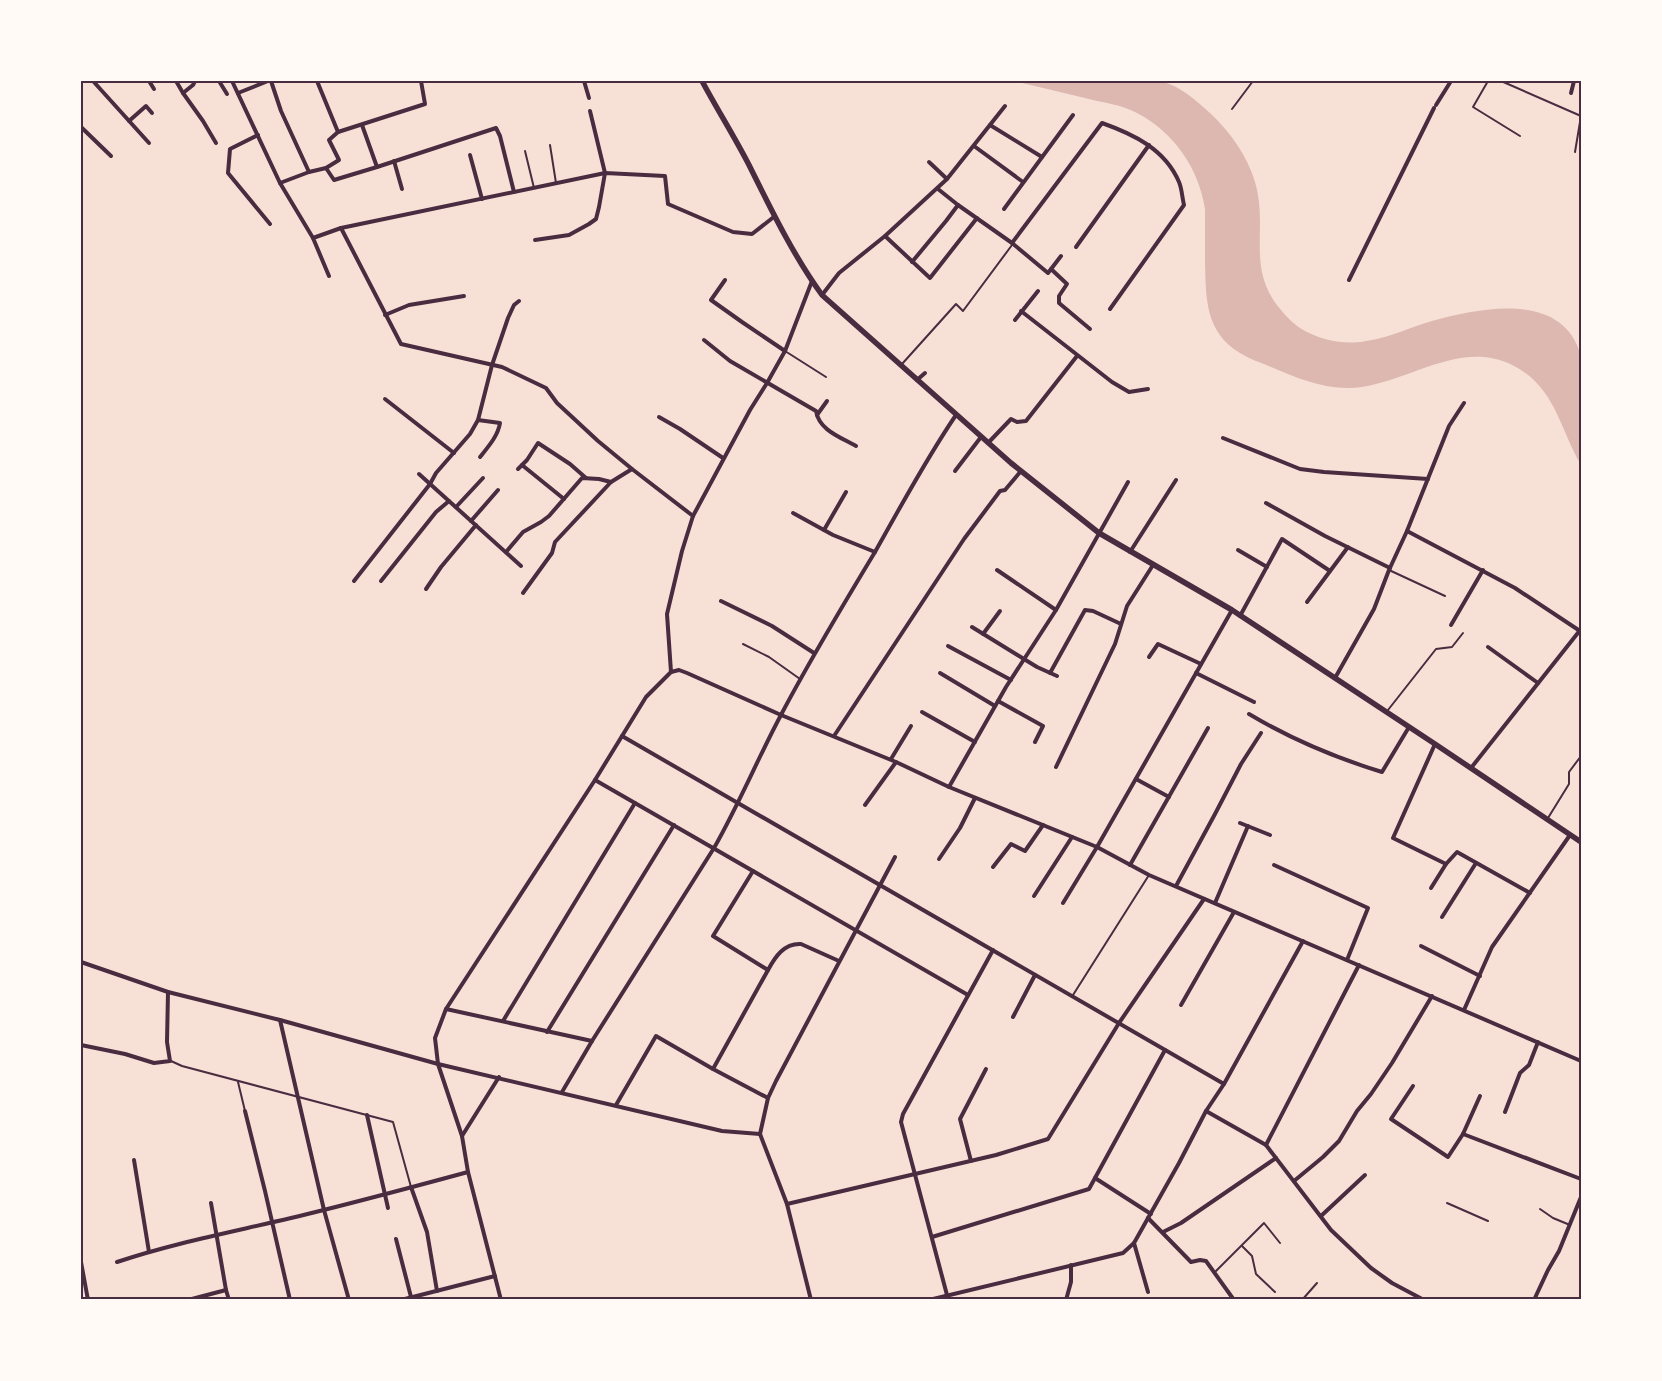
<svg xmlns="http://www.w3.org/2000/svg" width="1662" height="1381" viewBox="0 0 1662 1381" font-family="Commissioner,sans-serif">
<rect width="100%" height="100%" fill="#f7e1d7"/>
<path fill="#dcb8b0" d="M1014,81C1049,81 1085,81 1121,81C1133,81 1152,79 1163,82C1180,86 1197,101 1210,113C1230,132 1247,155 1255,182C1269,229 1245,268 1281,310C1288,319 1297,327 1307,332C1325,341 1346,345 1366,341C1389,338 1410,327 1432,321C1480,308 1563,290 1581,356V465C1559,427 1555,386 1512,365C1462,340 1411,380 1362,387C1330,392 1299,379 1271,367C1260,362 1249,359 1240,353C1205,332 1206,298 1205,263C1205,245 1205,227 1205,209C1199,169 1174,132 1137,113C1122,105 1105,103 1089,99C1064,93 1039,87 1014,81Z"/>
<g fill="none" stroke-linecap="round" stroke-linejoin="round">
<g stroke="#4a2c40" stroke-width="2">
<polyline points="1488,81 1473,107 1520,136"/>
<polyline points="1501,81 1581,116 1575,152"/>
<polyline points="1232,109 1253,81"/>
<polyline points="550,145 556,183"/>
<polyline points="525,151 534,188"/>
<polyline points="785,351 826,377"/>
<polyline points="902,364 956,304 963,311 1012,245"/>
<polyline points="1389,570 1445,596"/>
<polyline points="743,644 769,657 800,679"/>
<polyline points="1388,710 1436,649 1452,647 1463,633"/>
<polyline points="1548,818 1569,784 1569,772 1581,756"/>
<polyline points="1073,995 1149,875"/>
<polyline points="171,1061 182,1066 393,1122 411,1187"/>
<polyline points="238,1082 245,1111"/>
<polyline points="1447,1203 1488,1221"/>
<polyline points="1540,1209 1553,1218 1570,1225"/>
<polyline points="1242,1246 1252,1256 1256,1274 1275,1292"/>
<polyline points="1215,1272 1264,1223 1280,1243"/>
<polyline points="1302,1300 1317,1283"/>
<polyline points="1580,1300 1580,1299"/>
</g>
<g stroke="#4a2c40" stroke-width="4">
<polyline points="93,81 149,143"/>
<polyline points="149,81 154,89"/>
<polyline points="176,81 183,93"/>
<polyline points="195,81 193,85 183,93 203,121 216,143"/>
<polyline points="219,81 227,94"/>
<polyline points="232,81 280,183 313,238"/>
<polyline points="271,81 281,111 309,172"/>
<polyline points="317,81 338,132 425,104 421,81"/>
<polyline points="584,81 589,98"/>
<polyline points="238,93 268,81"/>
<polyline points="1571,93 1574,81"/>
<polyline points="1436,105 1451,81"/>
<polyline points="129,121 146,106 152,113"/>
<polyline points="990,125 1042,157"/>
<polyline points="81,127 111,156"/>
<polyline points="258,135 230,149 228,173 270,224"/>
<polyline points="974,146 1023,182"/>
<polyline points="470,155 482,199"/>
<polyline points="394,161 402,189"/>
<polyline points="929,162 947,179"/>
<polyline points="377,167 496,128 500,136 514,192"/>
<polyline points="326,168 339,160 329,140 338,132"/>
<polyline points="280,183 309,172 326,168 334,180 377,167 362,125"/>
<polyline points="938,189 958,205 1012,243 1048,273 1061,256"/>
<polyline points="1004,209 1073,115"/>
<polyline points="341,228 605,173 665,176 668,204 733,232 752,234 775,216"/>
<polyline points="885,236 930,278 977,218"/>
<polyline points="535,240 569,235 589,224 596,219 599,207 605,173 590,111"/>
<path d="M1012,243L1102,123C1133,134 1165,149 1179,182C1182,189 1182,197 1184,205L1110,309"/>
<polyline points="1076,247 1149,145"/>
<polyline points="912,262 946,221 958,205"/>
<polyline points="1051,269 1067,284 1059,296 1059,303 1090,329"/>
<polyline points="329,276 313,238 341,228 401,344 502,367 546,388 557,403 598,441 632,469 693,516"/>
<polyline points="725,280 711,300 742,322 785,351"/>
<polyline points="1349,280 1434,108"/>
<polyline points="822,295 839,273 885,236 947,179 1005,106"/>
<polyline points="1021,311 1112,382 1129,392 1148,389"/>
<polyline points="385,315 409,305 464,296"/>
<polyline points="1015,320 1038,291"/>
<path d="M704,340L730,361L816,411C819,430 840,437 856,446"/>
<polyline points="917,380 925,373"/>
<polyline points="385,399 454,453"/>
<polyline points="817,415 827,401"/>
<polyline points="659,417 680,429 723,458"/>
<path d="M478,420L500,423C498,436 488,447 480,457"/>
<polyline points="1223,438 1300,469 1324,472 1428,479"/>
<polyline points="988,443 1011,419 1017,422 1026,421 1077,356"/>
<polyline points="522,465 564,499"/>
<polyline points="518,469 527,460 538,443 570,464 586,478"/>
<polyline points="955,471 981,437"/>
<polyline points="419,474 521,566"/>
<polyline points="1266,503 1325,536 1390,568"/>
<polyline points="456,507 483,478"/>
<polyline points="793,513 833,535 875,552"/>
<polyline points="471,521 498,490"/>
<polyline points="824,530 846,492"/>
<polyline points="1407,531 1515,588 1580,631"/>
<polyline points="1238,550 1267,567"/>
<polyline points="506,552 523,532 541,522 549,516 582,478 599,479 611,482"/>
<polyline points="1130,552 1176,480"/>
<polyline points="997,570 1056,610"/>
<polyline points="354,581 430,484 436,473 470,434 478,420 492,365 508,318 514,305 519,301"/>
<polyline points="381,581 436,512 449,501"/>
<polyline points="426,589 441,567 476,525"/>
<polyline points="523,593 552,553 555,542 611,482 632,469"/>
<polyline points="721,601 772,626 814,653"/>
<polyline points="1307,602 1348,547"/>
<polyline points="1240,616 1282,539 1330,571"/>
<polyline points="1451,625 1483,570"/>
<polyline points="972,627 1037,667 1057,676"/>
<polyline points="983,634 1000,611"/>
<polyline points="948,646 1011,680"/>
<polyline points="1488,647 1538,683"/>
<polyline points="1149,657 1158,644 1201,664"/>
<polyline points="671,672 679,670 687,673 781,715 896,762 949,787 1097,847 1149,875 1581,1061"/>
<polyline points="671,672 667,614 682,551 693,516 750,410 767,383 785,351 812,281"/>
<polyline points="940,673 995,706"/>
<polyline points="1050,673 1085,610 1093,611 1121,624"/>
<polyline points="1196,673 1254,702"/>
<polyline points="1335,678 1374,609 1389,570 1407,531 1449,426 1464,403"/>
<polyline points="998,701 1043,726 1035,742"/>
<polyline points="922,712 975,742"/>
<path d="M1249,714C1291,739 1336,758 1382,772L1409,727"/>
<polyline points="622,736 1224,1084"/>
<polyline points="834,736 964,539 1000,491 1005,490 1021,471"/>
<polyline points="1435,744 1393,838 1446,864 1457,852 1530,893"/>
<polyline points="891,759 911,726"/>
<polyline points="1056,767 1115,644 1127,606 1153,565"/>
<polyline points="1471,768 1581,629"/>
<polyline points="1136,779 1169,797"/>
<polyline points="595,780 968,995"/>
<polyline points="949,787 1006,687 1056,610 1128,482"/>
<polyline points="865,805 896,762"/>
<polyline points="1240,823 1270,835"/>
<polyline points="939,859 960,828 975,798"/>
<polyline points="1130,865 1208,728"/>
<polyline points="1274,865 1368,908 1347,960"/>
<polyline points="993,867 1011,844 1025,851 1043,825"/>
<polyline points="1176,886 1215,814 1241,764 1261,733"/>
<polyline points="1431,888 1446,864"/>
<polyline points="1034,896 1072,837"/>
<polyline points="1063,903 1097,847 1232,610"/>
<polyline points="1215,903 1248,826"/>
<polyline points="1442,917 1476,863"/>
<polyline points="1421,946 1480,976"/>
<polyline points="81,962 168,992 280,1020 438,1064 722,1131 760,1134"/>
<path d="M768,970C775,957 784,943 801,944L839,961"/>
<polyline points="1181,1005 1234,912"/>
<polyline points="446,1009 592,1041"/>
<polyline points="1464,1010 1492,947 1570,835"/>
<polyline points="1013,1017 1035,975"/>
<polyline points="280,1020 324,1210 349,1300"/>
<polyline points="503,1021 635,803"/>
<polyline points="547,1032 674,825"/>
<polyline points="81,1045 125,1054 154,1063 170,1061 167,1042 168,992"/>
<polyline points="713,1069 768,970 713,936 753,871"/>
<polyline points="1413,1086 1391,1119 1448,1157 1463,1134 1480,1096"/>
<path d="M562,1092L592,1041L714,848C739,804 758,758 782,713C811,658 843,605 875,552C901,506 926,459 956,415"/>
<polyline points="616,1105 656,1036 713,1069 768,1098"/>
<polyline points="245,1111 265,1191 290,1300"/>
<polyline points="1206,1111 1266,1145 1331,1230 1371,1268 1392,1283 1424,1300"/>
<polyline points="1505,1112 1520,1073 1529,1065 1538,1042"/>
<polyline points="367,1115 388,1208"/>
<polyline points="760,1134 768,1098 776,1081 895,857"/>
<polyline points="760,1134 787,1204 811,1300"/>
<polyline points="1463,1134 1581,1179"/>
<polyline points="462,1136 499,1077"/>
<polyline points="1266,1145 1359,965"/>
<polyline points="134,1160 149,1252"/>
<polyline points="971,1161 960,1119 986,1069"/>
<polyline points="1095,1178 1151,1214"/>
<polyline points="1294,1181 1323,1157 1339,1141 1357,1111 1371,1094 1392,1063 1432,996"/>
<polyline points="411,1187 427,1232 437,1291"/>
<polyline points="211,1203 226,1290"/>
<polyline points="787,1204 996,1155 1048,1139 1119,1023 1204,899"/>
<polyline points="1321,1216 1365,1175"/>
<polyline points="1148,1218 1191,1262 1200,1260 1206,1261 1234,1300"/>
<polyline points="1163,1232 1181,1223 1276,1158"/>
<polyline points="932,1237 1089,1189 1165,1050"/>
<polyline points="396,1239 411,1297"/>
<polyline points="1134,1243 1148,1292"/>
<polyline points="81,1262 88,1300"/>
<path d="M117,1262C174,1243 232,1232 291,1218C350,1204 409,1188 468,1172"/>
<polyline points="947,1295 901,1122 903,1114 993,950"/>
<polyline points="188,1300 226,1290 229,1300"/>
<polyline points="401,1300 495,1276"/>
<polyline points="501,1300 468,1172 462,1136 438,1064 435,1038 446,1009 595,780 646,697 671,672"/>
<polyline points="929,1300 1123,1253 1134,1243 1179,1163 1206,1111 1224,1084 1303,941"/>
<polyline points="1066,1300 1071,1282 1071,1265"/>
<polyline points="1534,1300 1548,1270 1559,1251 1581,1197"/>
</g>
<path stroke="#4a2c40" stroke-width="5.5" d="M702,81C717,109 734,136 749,165C771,209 793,255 822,295L1011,463L1099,533L1232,610L1435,744L1581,842"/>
</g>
<rect width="1662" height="1381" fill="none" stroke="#fffaf5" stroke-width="165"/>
<rect x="82" y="82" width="1498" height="1216" fill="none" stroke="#4a2c40" stroke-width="2"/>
</svg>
